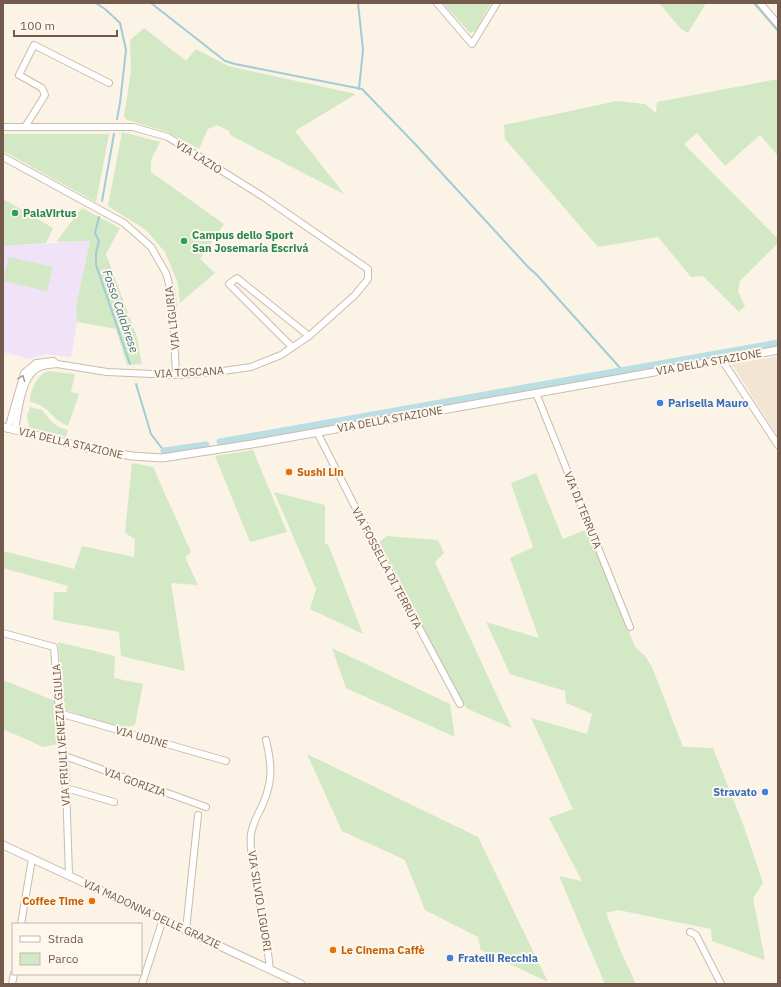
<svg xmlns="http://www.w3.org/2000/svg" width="781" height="987" viewBox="0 0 781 987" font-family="'IBM Plex Sans',sans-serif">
<rect width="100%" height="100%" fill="#fbf3e6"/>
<polygon fill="#f2e5d4" points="778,356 778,437 732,364"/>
<polygon fill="#f0e2f7" points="90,241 76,307 77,322 71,357 45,354 30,359 3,352 3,246"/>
<g fill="#d3e8c5">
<polygon points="443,3 491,3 475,31 470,33"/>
<polygon points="659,3 706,3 688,33 681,29"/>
<polygon points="144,28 186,61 196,49 228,66 356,94 295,131 344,194 230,135 229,131 217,125 208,129 199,149 168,132 127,120 124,116 131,72 130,40"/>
<polygon points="778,79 778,156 760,135 725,166 697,133 684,144 776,237 778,237 778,243 740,281 738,292 745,306 739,312 703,276 691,277 658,237 598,247 505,139 504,125 617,101 645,104 656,113 657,102"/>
<polygon points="122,132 160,142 151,160 151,172 224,224 200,259 215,273 180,303 178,284 165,252 146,230 108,206"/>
<polygon points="3,134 109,134 96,202 3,151"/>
<polygon points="3,199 53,228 46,243 3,246"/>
<polygon points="82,208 120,228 106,254 137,337 142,364 127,365 116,329 77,322 76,307 90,241 56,242"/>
<polygon points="9,257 53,267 47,291 3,281"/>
<path d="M48,371L75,374L71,392L79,394L68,426C50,419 51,406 30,402C30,390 37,375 48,371Z"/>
<path d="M30,407L42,410C50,420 54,427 68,430L66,437L29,427L27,416Z"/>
<polygon points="253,450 287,532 250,542 215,456"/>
<polygon points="132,463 153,467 191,552 185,557 198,585 171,583 185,671 121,656 119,632 53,620 54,592 66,592 68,586 3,568 3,551 74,569 82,546 134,557 135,539 125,533"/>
<polygon points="536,473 563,539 588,529 635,647 645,656 652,667 683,747 713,748 743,824 763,883 753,898 765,960 712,941 711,929 618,910 606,913 621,952 636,984 605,984 559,876 582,881 549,818 573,809 531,718 587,734 592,714 566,703 565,691 510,674 486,622 539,638 510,558 533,547 511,483"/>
<polygon points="274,492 325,505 325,544 328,544 363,634 310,609 316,589"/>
<polygon points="387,536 438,540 444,553 435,562 438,569 512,728 468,709 462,703 379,542"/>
<polygon points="58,642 115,656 114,678 143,684 135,725 121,728 65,710"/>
<polygon points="332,648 450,704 455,737 346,688"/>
<polygon points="3,680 55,701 58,744 43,747 3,729"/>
<polygon points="307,754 478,837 548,982 481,950 478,937 425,910 405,860 342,831"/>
</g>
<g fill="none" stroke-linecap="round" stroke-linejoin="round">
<g stroke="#a2ccd5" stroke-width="2">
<polyline points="96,3 105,9 120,23 126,50 120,103 117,119"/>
<polyline points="151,3 225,61 235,64 362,89 416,145 529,268 536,274 622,370"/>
<polyline points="358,3 363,50 359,89"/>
<polyline points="754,3 778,31"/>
<polyline points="102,201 114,134"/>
<polyline points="99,217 95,233 99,241 96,253 96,265 130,364"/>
<polyline points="136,384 151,434 164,451"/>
</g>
<g stroke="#bbdde4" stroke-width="7">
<polyline points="220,442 778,343"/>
<polyline points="164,451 206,445"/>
</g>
<g stroke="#ccbbac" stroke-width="8">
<g id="minor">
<polyline points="437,3 472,44 497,3"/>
<polyline points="760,3 778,24"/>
<polyline points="3,127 133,127 168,137 262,196 368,269 368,279 355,295 309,336 281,355 251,367 216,372 176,375 107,372 57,364"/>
<polyline points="25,127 45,95 42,88 19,75 34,45 109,83"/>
<polyline points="3,157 124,223 151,247 166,273 172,295 176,375"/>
<polyline points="292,347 229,284 237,278 309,336"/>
<polyline points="722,360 778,445"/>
<polyline points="536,393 630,627"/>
<path d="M8,429L24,373L36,363L53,361L57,364C51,365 42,365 36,369C21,379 18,414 15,430"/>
<polyline points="317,432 369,534 460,704"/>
<polyline points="3,633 54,647 62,748 65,756 69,875"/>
<polyline points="59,713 226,761"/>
<path d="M266,740C272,765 273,782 262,806C257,817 253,822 251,834C249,851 254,867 256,883C261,907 264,930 268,953L270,970"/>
<polyline points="65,756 206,807"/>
<polyline points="66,788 114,802"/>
<polyline points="21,924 32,859"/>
<polyline points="186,930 198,815"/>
<polyline points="690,932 696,935 721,984"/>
<polyline points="12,984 14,974"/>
<polyline points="142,984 163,919"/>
</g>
</g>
<g stroke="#ccbbac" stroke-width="9">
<g id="tertiary">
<polyline points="3,427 87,448 132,456 162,458 252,444 778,350"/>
<polyline points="3,845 301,984"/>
</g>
</g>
<use href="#minor" stroke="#fff" stroke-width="6"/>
<use href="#tertiary" stroke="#fff" stroke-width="7"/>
</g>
<defs><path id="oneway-chevron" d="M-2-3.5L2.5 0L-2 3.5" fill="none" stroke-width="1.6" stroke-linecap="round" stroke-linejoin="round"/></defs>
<use stroke="#ab9c94" href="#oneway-chevron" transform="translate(22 378) rotate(-69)"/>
<g fill="#2e9e5b" stroke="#fef7ec" stroke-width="1.5">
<circle cx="15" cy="213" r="4"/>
<circle cx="184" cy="241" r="4"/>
</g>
<g fill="#3f7fe0" stroke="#fef7ec" stroke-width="1.5">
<circle cx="660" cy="403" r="4"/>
<circle cx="765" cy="792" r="4"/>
<circle cx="450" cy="958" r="4"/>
</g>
<g fill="#e8710a" stroke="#fef7ec" stroke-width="1.5">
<circle cx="289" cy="472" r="4"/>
<circle cx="92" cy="901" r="4"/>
<circle cx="333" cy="950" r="4"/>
</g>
<g text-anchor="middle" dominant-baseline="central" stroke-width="4" stroke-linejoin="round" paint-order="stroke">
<g font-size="11" fill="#735a4c" stroke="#fef7ec">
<text transform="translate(199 157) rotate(32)">VIA LAZIO</text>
<text transform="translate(172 318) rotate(-96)">VIA LIGURIA</text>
<text transform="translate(709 362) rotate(-10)">VIA DELLA STAZIONE</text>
<text transform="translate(189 372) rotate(-3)">VIA TOSCANA</text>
<text transform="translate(390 419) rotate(-10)">VIA DELLA STAZIONE</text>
<text transform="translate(71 443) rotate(13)">VIA DELLA STAZIONE</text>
<text transform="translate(583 510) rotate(68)">VIA DI TERRUTA</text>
<text transform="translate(387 568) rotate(62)">VIA FOSSELLA DI TERRUTA</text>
<text transform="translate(61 735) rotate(-94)">VIA FRIULI VENEZIA GIULIA</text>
<text transform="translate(142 737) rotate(16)">VIA UDINE</text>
<text transform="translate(135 782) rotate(20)">VIA GORIZIA</text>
<text transform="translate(260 901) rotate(81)">VIA SILVIO LIGUORI</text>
<text transform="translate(152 914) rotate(25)">VIA MADONNA DELLE GRAZIE</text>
</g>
<g font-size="11" font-weight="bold" fill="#27864d" stroke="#fef7ec" text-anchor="start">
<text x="23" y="213">PalaVirtus</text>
<text x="192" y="235">Campus dello Sport<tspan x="192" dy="13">San Josemaría Escrivá</tspan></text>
</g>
<g font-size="11" font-weight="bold" fill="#366cbe" stroke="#fef7ec" text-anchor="start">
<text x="668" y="403">Parisella Mauro</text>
<text x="757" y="792" text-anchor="end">Stravato</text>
<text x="458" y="958">Fratelli Recchia</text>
</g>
<g font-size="11" font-weight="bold" fill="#c56008" stroke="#fef7ec" text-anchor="start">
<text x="297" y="472">Sushi Lin</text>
<text x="84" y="901" text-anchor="end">Coffee Time</text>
<text x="341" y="950">Le Cinema Caffè</text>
</g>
<g font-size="12" font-style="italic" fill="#43747f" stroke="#fef7ec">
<text transform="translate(121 311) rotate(71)">Fosso Calabrese</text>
</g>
</g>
<rect width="781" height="987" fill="none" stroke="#735a4c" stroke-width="8"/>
<rect x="12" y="923" width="130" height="52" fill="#fef7ec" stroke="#c6b8ac"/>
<rect x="20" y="936" width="20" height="6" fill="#ffffff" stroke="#c6b8ac"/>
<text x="48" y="943" font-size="12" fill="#735a4c">Strada</text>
<rect x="20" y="953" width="20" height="12" fill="#d3e8c5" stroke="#c6b8ac"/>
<text x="48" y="963" font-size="12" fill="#735a4c">Parco</text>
<path d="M14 30v6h103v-6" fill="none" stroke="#735a4c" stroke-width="2"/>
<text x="20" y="30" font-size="12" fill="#735a4c" stroke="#fef7ec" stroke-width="3" paint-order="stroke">100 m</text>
</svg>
